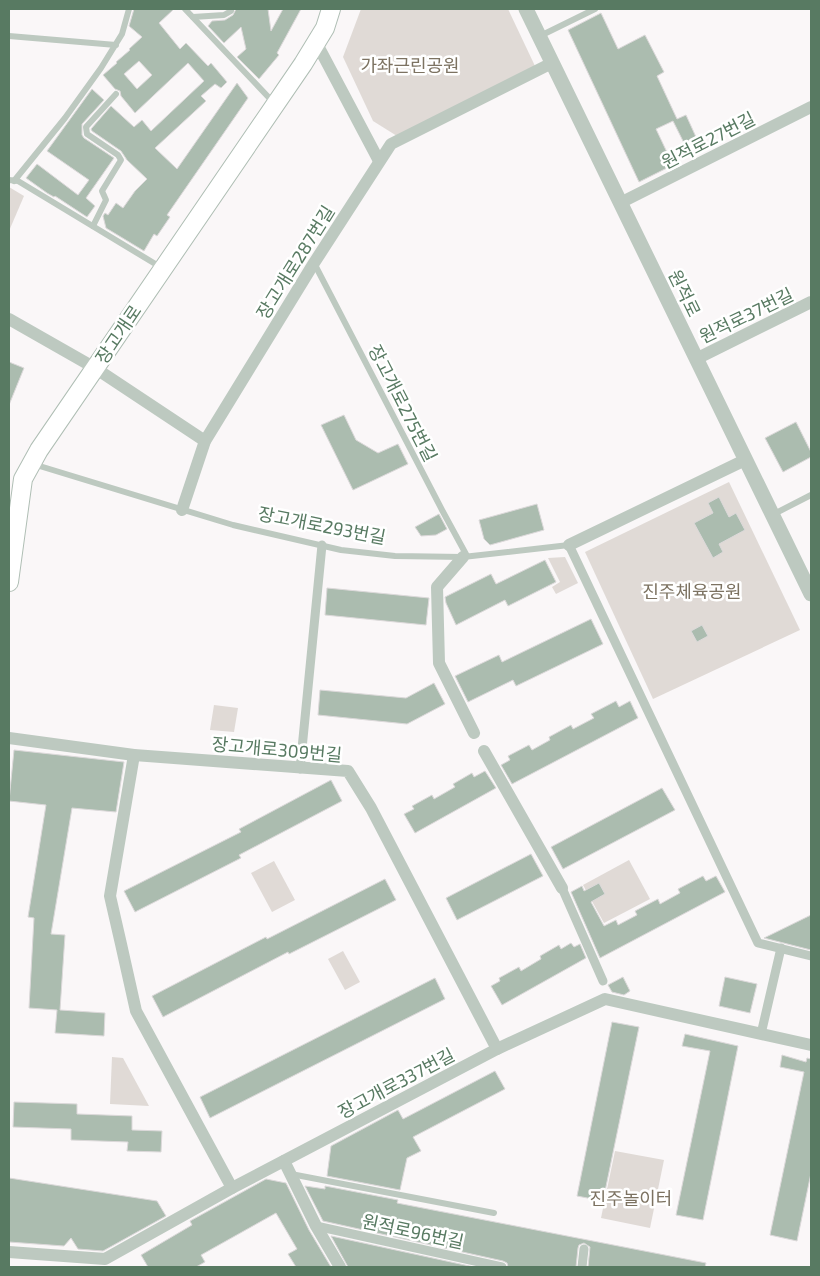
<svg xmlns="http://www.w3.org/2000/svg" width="820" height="1276" viewBox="0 0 820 1276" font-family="'Exo 2','Noto Sans KR',sans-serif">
<rect width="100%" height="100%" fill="#faf7f8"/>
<g fill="#e0dad6">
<polygon points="361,9 508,9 535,66 397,136 373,121 343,57"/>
<polygon points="9,187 24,196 9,231"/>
<polygon points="729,482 800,630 653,699 585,552"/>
<polygon points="565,557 578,583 556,594 552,587 560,582 548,558"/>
<polygon points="214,705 238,708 234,732 210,730"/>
<polygon points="629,860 650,899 604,923 583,885"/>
<polygon points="274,861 295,900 272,912 251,873"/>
<polygon points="343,951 360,982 345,990 328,959"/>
<polygon points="112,1057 123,1058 149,1106 110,1104"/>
<polygon points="615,1151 664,1160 650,1228 601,1218"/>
</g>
<g fill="#abbcaf" stroke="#dcd9da" fill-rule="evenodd">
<path d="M134,9H174L159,23L180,49L186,43L208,66L211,63L227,82L221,88L215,84L201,96L206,101L155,148L177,169L237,83L248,98L167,215L170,217L157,236L154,234L144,251L106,228L103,216L105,213L108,215L116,203L123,208L135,191L147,179L127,160L121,151L92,131L91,129L111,106L134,127L142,120L151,131L204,81L188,63L135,113L121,96L120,91L115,89L103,75L117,63L116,62L130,50L129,49L142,37L129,26ZM139,61L152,75L137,89L124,74Z"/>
<polygon points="236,9 268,9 271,31 283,9 301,9 277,53 279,55 259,79 237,57 246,49 241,27 224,43 208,26 212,21 225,20 233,15"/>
<polygon points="601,13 618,49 645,35 664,72 657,76 677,119 686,115 696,137 684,143 673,121 656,129 673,165 639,182 568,30"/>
<polygon points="92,89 104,100 82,124 82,135 84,138 114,158 86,198 95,206 87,217 55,196 54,197 47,193 26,178 37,164 78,195 89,180 47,151"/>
<polygon points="9,362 24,368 9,405"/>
<polygon points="344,415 356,440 378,453 398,444 408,464 353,490 321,425"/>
<polygon points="796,422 811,452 811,457 783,472 765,438"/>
<polygon points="719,497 729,517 736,513 745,530 719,544 723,552 713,558 694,523 713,513 708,503"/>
<polygon points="537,504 544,530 490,545 484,539 479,520"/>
<polygon points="439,514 447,529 436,535 421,536 415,527"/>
<polygon points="545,560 556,582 508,606 505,600 456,625 446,603 445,597 491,574 496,584"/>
<polygon points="327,588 429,598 426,625 325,615"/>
<polygon points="591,619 603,644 516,686 513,680 468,702 455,676 499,655 502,662"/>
<polygon points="702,625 708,636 697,642 691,631"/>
<polygon points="434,683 445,704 407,724 318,715 320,690 406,698"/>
<polygon points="616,701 619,707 630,701 638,718 512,784 501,765 510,760 508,756 529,745 532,750 550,740 549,737 571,725 573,729 594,718 591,714"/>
<polygon points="14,750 124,762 116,812 72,808 51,934 65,935 60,1010 105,1013 104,1036 55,1033 57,1010 29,1008 34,918 28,917 46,805 9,801"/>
<polygon points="485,771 496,788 415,833 404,814 414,809 412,806 432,795 434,799 455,787 453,784 472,773 474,777"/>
<polygon points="331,780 342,801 239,855 241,858 135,912 124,891 241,832 239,829"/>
<polygon points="662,788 675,810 563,869 551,847"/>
<polygon points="531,854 543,876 457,920 446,898"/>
<polygon points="703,876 706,881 716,876 725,892 600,958 571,892 582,886 584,891 599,883 605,894 591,902 604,926 616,920 618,925 637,915 635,911 658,899 660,904 680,893 678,889"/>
<polygon points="385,879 396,900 289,954 288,952 163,1017 152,996 266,937 267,939"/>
<polygon points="811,915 811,950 764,938"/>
<polygon points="571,943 574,947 580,944 586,958 502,1005 491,986 500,981 499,978 519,967 521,971 541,959 540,956 559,945 561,949"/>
<polygon points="623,977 630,991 624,995 612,992 608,985"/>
<polygon points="725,977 757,984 750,1013 719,1006"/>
<polygon points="435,978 445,999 210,1118 200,1097"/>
<polygon points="612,1022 639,1027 603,1201 577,1196"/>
<polygon points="685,1034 738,1046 703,1220 676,1215 710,1051 682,1046"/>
<polygon points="782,1055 806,1062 807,1058 811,1059 811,1173 797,1241 770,1235 804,1072 780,1067"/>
<polygon points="495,1071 505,1089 413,1137 421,1151 407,1158 400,1190 327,1176 331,1146 398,1110 403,1119"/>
<polygon points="14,1102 77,1104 77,1114 132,1116 132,1130 162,1131 161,1152 127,1151 128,1142 71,1140 71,1129 13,1127"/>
<polygon points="9,1178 157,1201 166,1216 103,1251 78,1249 71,1238 64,1246 9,1242"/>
<polygon points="266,1179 286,1183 309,1230 331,1267 296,1267 288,1254 297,1249 276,1213 201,1255 205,1262 196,1267 148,1267 141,1255 192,1225 190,1221"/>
<polygon points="305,1186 325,1189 325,1186 398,1200 397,1203 706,1263 705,1267 588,1267 590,1247 584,1243 579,1245 578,1248 576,1267 508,1267 507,1263 503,1261 323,1221"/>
<polygon points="331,1236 474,1267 348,1267"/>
</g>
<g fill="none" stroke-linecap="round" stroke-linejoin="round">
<g stroke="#afbeb4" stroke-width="20">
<polyline id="secondary" points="9,582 23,479 39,450 303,64 325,28 331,9"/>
</g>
<g stroke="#bdc9c0" stroke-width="6">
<polyline points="185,9 274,103"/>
<polyline points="193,17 224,15 231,11 231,9"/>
<polyline points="9,36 116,45"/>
<polyline points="540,36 595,9"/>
<polyline points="9,180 18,181 162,268"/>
<polyline points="14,181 65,118 101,68 122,34 129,9"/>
<polyline points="93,226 106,200 102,191 121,160 118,155 87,134 86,127 116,94"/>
<polyline points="314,263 442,510 467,556"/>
<polyline points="33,464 233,525 341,550 395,556 463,557 569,545"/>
<polyline points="772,515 811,495"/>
<polyline points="291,1174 494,1213"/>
</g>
<g stroke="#bdc9c0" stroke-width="9">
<polyline points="569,545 758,943 811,956"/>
<polyline points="300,769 322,545"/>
<polyline points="562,888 603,981"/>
<polyline points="761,1034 781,948"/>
<polyline points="316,1226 502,1267"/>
<polyline points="582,1267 584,1249"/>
</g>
<g stroke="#bdc9c0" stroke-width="12">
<polyline points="316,42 379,161"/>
<polyline points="620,203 811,107"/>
<polyline points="9,319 95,368 205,441"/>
<polyline points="696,359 811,302"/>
<polyline points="182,510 205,441 314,263 391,144 552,63"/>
<polyline points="569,545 745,460"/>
<polyline points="463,557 437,587 439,663 474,733"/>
<polyline points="9,738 134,755 348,771 371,808 497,1049"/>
<polyline points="484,751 562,888"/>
<polyline points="134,755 110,896 121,944 136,1011 232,1188"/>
<polyline points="284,1161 316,1226 340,1267"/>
<polyline points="9,1252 105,1259 232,1188 497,1049 605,999 811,1045"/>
</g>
<polyline stroke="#bdc9c0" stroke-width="15" points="526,9 811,594"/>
<use href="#secondary" stroke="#fff" stroke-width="18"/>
</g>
<g text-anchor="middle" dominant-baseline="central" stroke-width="5" stroke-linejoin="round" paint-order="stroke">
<g font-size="18" fill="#7c7261" stroke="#fff">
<text x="410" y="65">가좌근린공원</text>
<text x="692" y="591">진주체육공원</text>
<text x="631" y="1198">진주놀이터</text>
</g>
<g font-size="18" fill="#587a62" stroke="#fff">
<text transform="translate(708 140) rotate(-27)">원적로27번길</text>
<text transform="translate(295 262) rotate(-58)">장고개로287번길</text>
<text transform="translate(685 293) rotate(64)">원적로</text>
<text transform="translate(746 315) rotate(-26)">원적로37번길</text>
<text transform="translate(118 334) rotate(-56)">장고개로</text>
<text transform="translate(403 403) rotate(63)">장고개로275번길</text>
<text transform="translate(322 525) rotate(11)">장고개로293번길</text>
<text transform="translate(277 749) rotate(5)">장고개로309번길</text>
<text transform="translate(396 1083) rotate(-28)">장고개로337번길</text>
<text transform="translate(413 1231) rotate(12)">원적로96번길</text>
</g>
</g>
<rect width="820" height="1276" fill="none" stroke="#587a62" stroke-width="20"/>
</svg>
